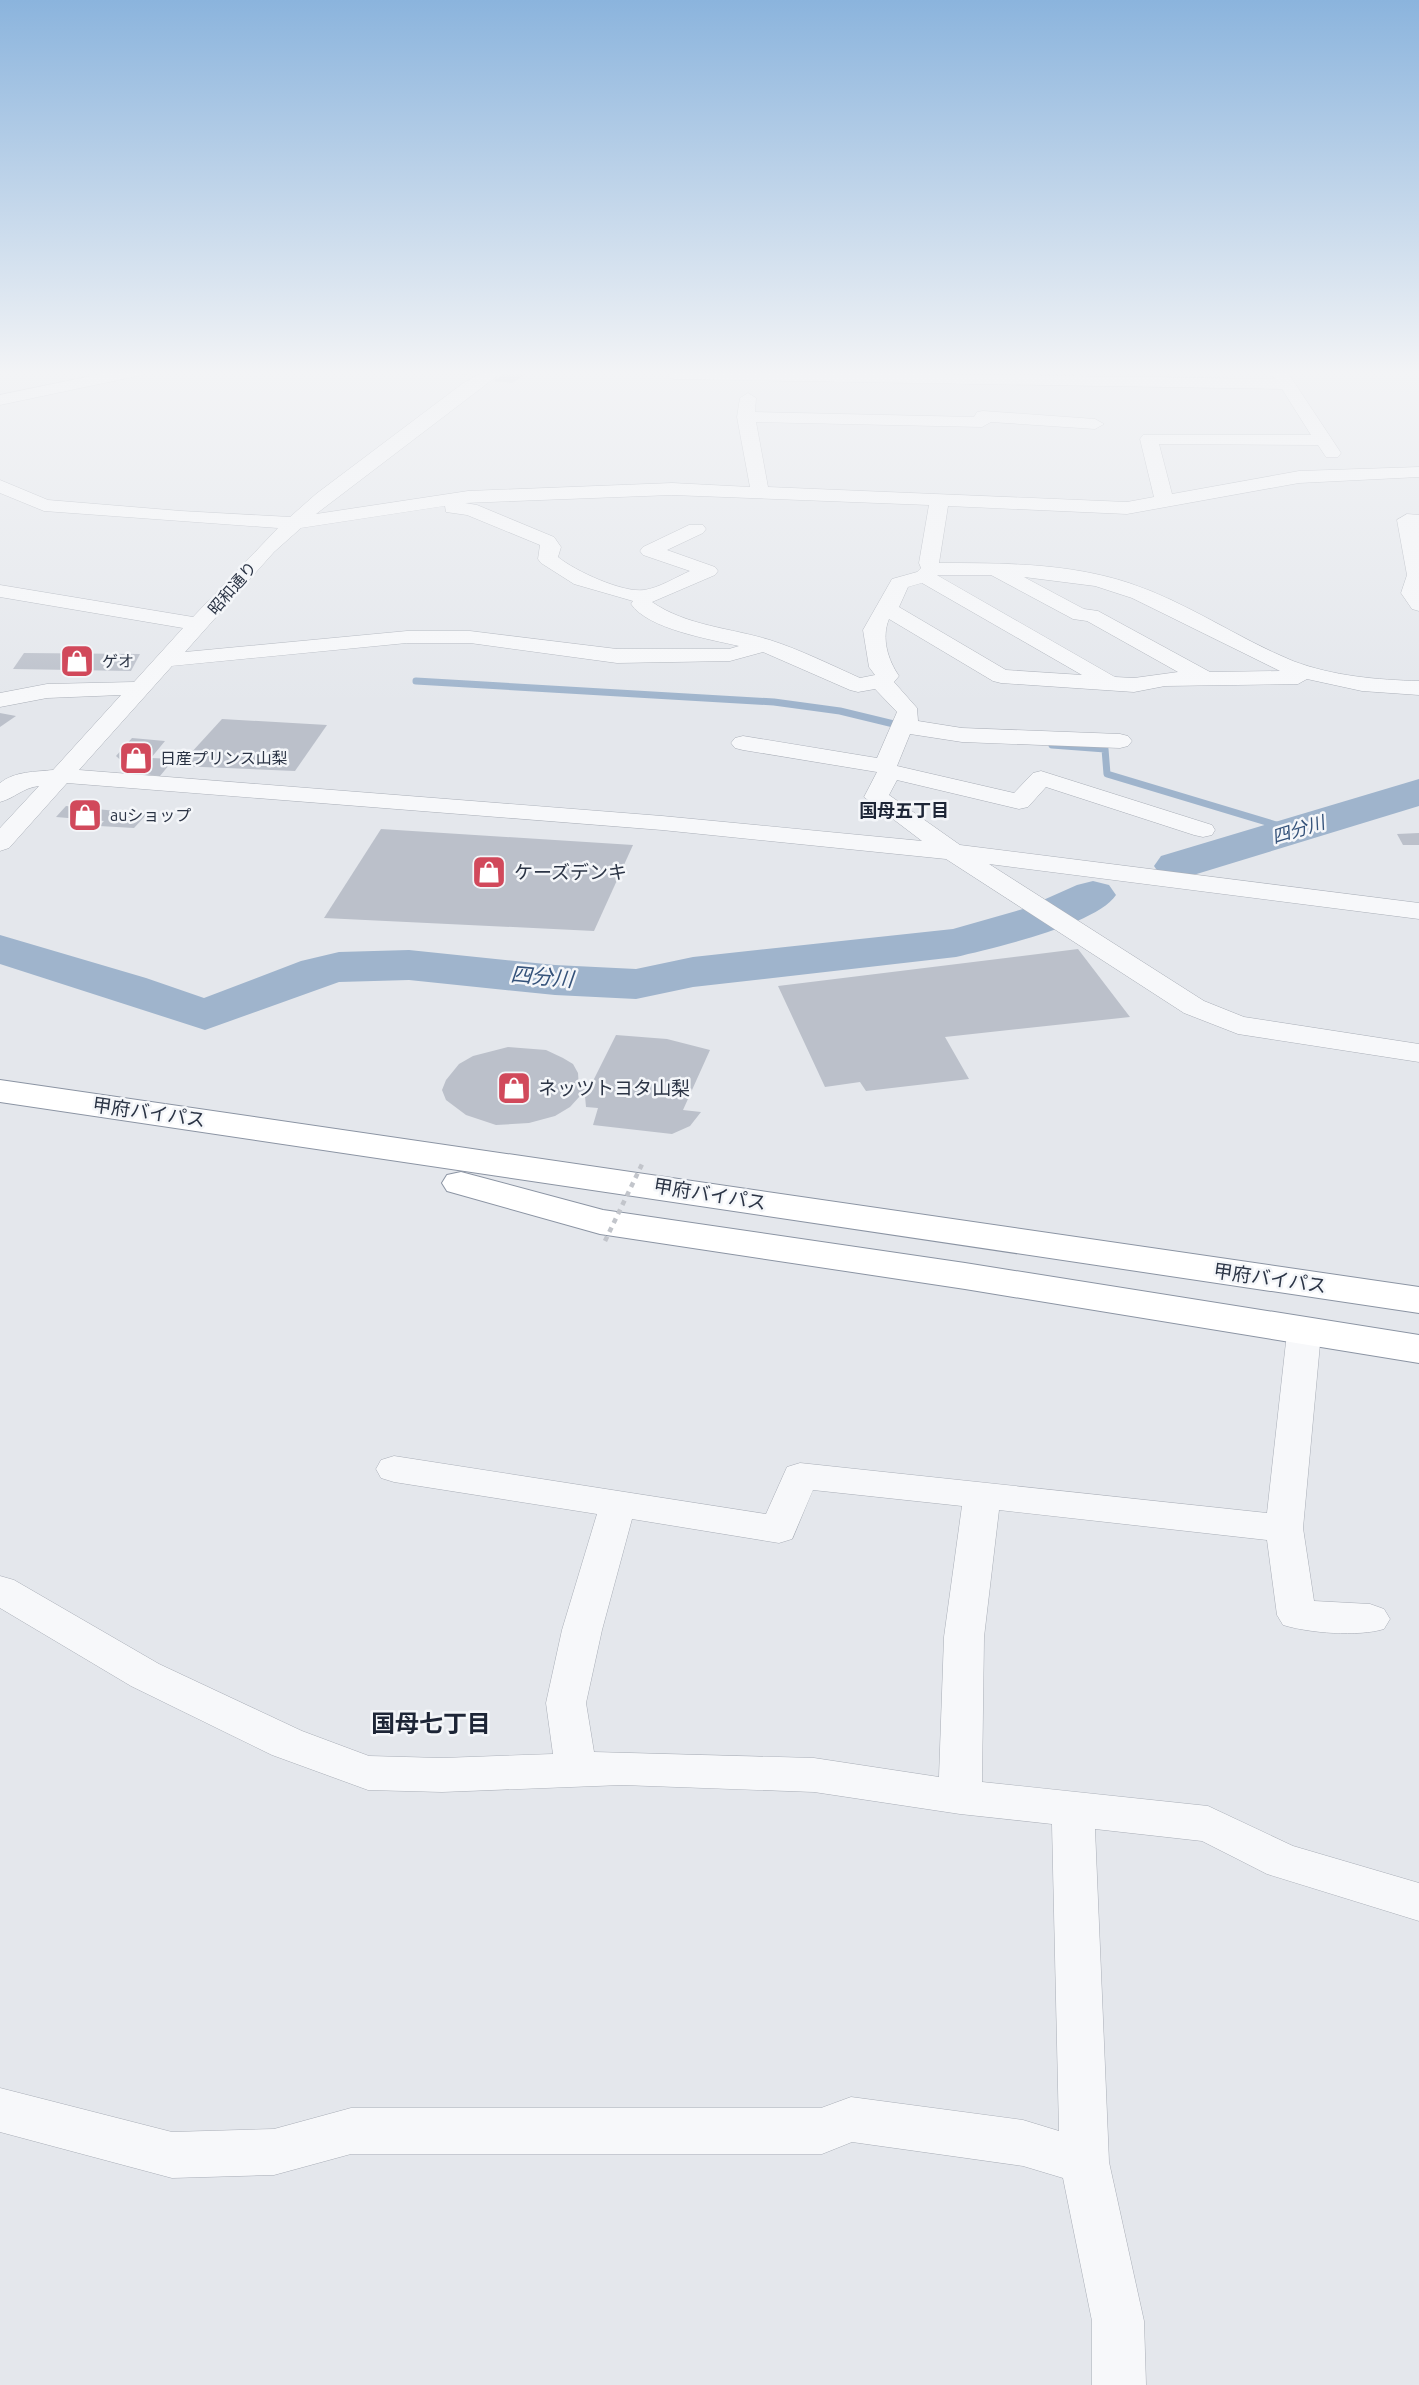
<svg xmlns="http://www.w3.org/2000/svg" width="1419" height="2385" viewBox="0 0 1419 2385" font-family="Ubuntu,'Noto Sans JP',sans-serif">
<rect width="100%" height="100%" fill="#e4e7ec"/>
<g fill="none" stroke-linecap="round" stroke-linejoin="round">
<g stroke="#9fb4cc" stroke-width="7">
<polyline points="416,681 774,702 840,711 902,726"/>
<polyline points="1052,745 1105,749 1107,774 1293,830"/>
</g>
<g fill="#9fb4cc" fill-rule="evenodd">
<polygon points="1419,779 1419,806 1177,880 1161,876 1154,866 1161,856"/>
<path d="M1093,881L1109,885L1116,895C1096,925 993,948 956,957L693,987L636,999L555,995L409,980L339,982L205,1030L0,964V935L146,978L204,998L301,961L339,952L409,950L555,965L636,969L693,957L953,929L1023,909L1077,885Z"/>
</g>
</g>
<g fill="#bbc0ca">
<polygon points="399,370 471,370 468,375 396,373"/>
<polygon points="510,370 527,373 512,383 493,381"/>
<polygon points="24,653 140,654 131,671 13,669"/>
<polygon points="0,713 16,716 0,727"/>
<polygon points="222,719 327,725 295,771 179,766"/>
<polygon points="132,738 165,741 151,758 174,759 160,776 135,773 116,756"/>
<polygon points="66,806 147,814 134,828 99,826 104,821 56,817"/>
<polygon points="381,829 633,845 594,931 324,918"/>
<polygon points="1419,833 1419,845 1403,845 1397,834"/>
<polygon points="1078,949 1130,1017 945,1037 969,1079 866,1091 860,1082 825,1087 778,986"/>
<polygon points="616,1035 667,1039 710,1050 683,1110 701,1112 690,1126 672,1134 593,1125 598,1108 586,1107 585,1096 580,1096 570,1107 555,1116 529,1123 496,1125 466,1115 446,1100 442,1090 446,1080 459,1064 473,1056 508,1047 546,1050 563,1058 573,1064 578,1073 579,1088 589,1089"/>
</g>
<g fill="none" stroke-linecap="round" stroke-linejoin="round">
<g stroke="#a9aeb7" stroke-width="1">
<g id="minor">
<polygon points="120,370 150,370 142,375 0,405 0,395"/>
<path d="M486,370H505L316,514L468,491L672,483L750,487L737,417L740,398L748,393L756,398L755,412L974,417L977,412L983,411L1095,419L1104,424L1095,429L991,422L982,427L756,422L768,487L1127,502L1154,497L1140,439L1143,435H1311L1282,389L675,379L669,378L667,370L1275,379L1270,370H1286L1341,453L1338,457H1326L1318,445L1159,444L1172,494L1299,471L1419,467V477L1299,483L1127,514L948,506L939,563C1003,563 1068,563 1129,583C1187,602 1237,638 1293,661C1333,676 1377,680 1419,681V695L1362,691L1307,679L1298,684L1165,686L1134,692L1001,683L993,681L889,619C881,638 888,660 899,676L894,682L917,708L918,721L962,728L1120,734L1128,736L1132,741L1128,746L1120,748L962,742L910,734L897,766L1014,793L1033,773L1041,771L1212,825L1215,830L1212,835L1203,837L1194,835L1046,787L1028,807L1019,809L897,780L889,795L960,845L1419,903V919L989,864L1204,1001L1244,1017L1419,1044V1062L1238,1034L1184,1013L946,859L662,830L67,783L9,848L0,851V828L39,786C22,788 15,798 0,802V783C15,771 35,772 53,770L121,695L47,698L0,707V693L47,684L134,682L183,628L0,597V585L193,617L278,528L44,511L0,493V480L48,500L181,511L290,517L316,494L462,384ZM672,495L929,505L919,563L921,568L917,572L892,579L863,630L869,667L875,675L860,678C831,665 801,650 770,640C731,628 687,626 652,602L715,575L718,571L715,567L667,550L703,533L706,529L703,525H689L643,547L640,551L643,555L690,571C676,577 659,588 644,590C623,593 575,571 558,557L561,547L554,537L477,505L465,503ZM445,506L446,512L467,515L540,545L538,559L541,563L574,584L633,601L631,604C648,629 709,639 739,646L729,649H617L470,631H407L185,652L274,552L301,528ZM937,575H991L1073,619L1087,621L1178,672L1134,678L1115,677ZM1024,577L1095,586L1132,598L1280,671L1210,672L1098,611L1084,609ZM922,583L1082,675L1006,670L899,607L908,587ZM407,643H470L617,663L730,661L763,652L850,690L858,692L875,689L897,712L877,758L743,736L735,738L731,743L735,748L743,750L877,772L864,797L922,841L662,816L79,770L172,666Z"/>
<polygon points="1407,514 1419,515 1419,611 1412,609 1401,593 1407,575 1397,520"/>
<path d="M1304,1322L1316,1325L1321,1333L1303,1528L1314,1601L1370,1604L1384,1609L1390,1619L1384,1629C1358,1637 1309,1633 1283,1625L1277,1615L1267,1540L999,1510L984,1637L982,1782L1208,1806L1293,1846L1419,1883V1921L1267,1874L1202,1841L1095,1829L1109,2162L1144,2321L1146,2385H1092V2321L1063,2178L1023,2166L852,2142L822,2154H351L274,2175L172,2178L0,2132V2088L172,2132L274,2129L351,2108H821L851,2097L1023,2120L1059,2131L1052,1824L960,1814L814,1792L622,1785L442,1792L368,1790L272,1755L131,1686L0,1608V1576L14,1580L159,1664L302,1731L369,1756L442,1758L553,1754L546,1703L562,1630L597,1514L394,1482L381,1478L376,1469L381,1460L394,1456L766,1514L787,1467L800,1463L1267,1513L1287,1333L1292,1325ZM813,1490L962,1506L944,1637L939,1777L814,1758L594,1752L586,1703L602,1630L632,1519L779,1543L792,1539Z"/>
</g>
</g>
<g stroke="#8b94a3" stroke-width="2">
<g id="highway">
<polygon points="0,1080 1419,1287 1419,1313 0,1102"/>
<polygon points="461,1172 603,1210 965,1263 1419,1335 1419,1363 965,1289 600,1234 447,1191 442,1183 447,1175"/>
</g>
</g>
<use href="#minor" fill="#f7f8fa" fill-rule="evenodd"/>
<use href="#highway" fill="#fff" fill-rule="evenodd"/>
<polyline stroke="#c2c5cb" stroke-width="4.5" stroke-dasharray="5 5" stroke-linecap="butt" points="605,1241 644,1160"/>
</g>
<linearGradient id="sky" x2="0" y2="1"><stop stop-color="#8bb4dd"/><stop offset="0.53" stop-color="#f3f4f6"/><stop offset="1" stop-color="#f3f4f6" stop-opacity="0"/></linearGradient>
<rect width="1419" height="704" fill="url(#sky)"/>
<defs>
<g id="shop-square" transform="scale(1.75)"><rect x="-9" y="-9" width="18" height="18" rx="4" fill="#d1495b" stroke="#f4f6f9"/><path d="M-5-2.5h2.3a2.7 3.5 0 0 1 5.4 0H5L5.5 6h-11ZM-1.5-2.5h3a1.5 2.3 0 0 0-3 0Z" fill="#fff"/></g>
</defs>
<g fill-rule="evenodd">
<use href="#shop-square" x="77" y="661"/>
<use href="#shop-square" x="136" y="758"/>
<use href="#shop-square" x="85" y="815"/>
<use href="#shop-square" x="489" y="872"/>
<use href="#shop-square" x="514" y="1088"/>
</g>
<g text-anchor="middle" dominant-baseline="central" stroke-width="5" stroke-linejoin="round" paint-order="stroke">
<g font-size="16" fill="#2b3445" stroke="#f4f6f9">
<text transform="translate(232 588) rotate(-49)">昭和通り</text>
</g>
<g font-size="16" fill="#2b3445" stroke="#f4f6f9" text-anchor="start">
<text x="102" y="661">ゲオ</text>
<text x="160" y="758">日産プリンス山梨</text>
<text x="110" y="815">auショップ</text>
</g>
<g font-size="18" font-weight="bold" fill="#1d2536" stroke="#f4f6f9">
<text x="904" y="810">国母五丁目</text>
</g>
<g font-size="18" font-style="italic" fill="#34527a" stroke="#f4f6f9">
<text transform="translate(1298 829) rotate(-17)">四分川</text>
</g>
<g font-size="19" fill="#2b3445" stroke="#f4f6f9" text-anchor="start">
<text x="514" y="872">ケーズデンキ</text>
<text x="538" y="1088">ネッツトヨタ山梨</text>
</g>
<g font-size="19" fill="#2b3445" stroke="#f4f6f9">
<text transform="translate(149 1112) rotate(8)">甲府バイパス</text>
<text transform="translate(710 1194) rotate(9)">甲府バイパス</text>
<text transform="translate(1270 1278) rotate(8)">甲府バイパス</text>
</g>
<g font-size="21" font-style="italic" fill="#34527a" stroke="#f4f6f9">
<text transform="translate(542 976) rotate(5)">四分川</text>
</g>
<g font-size="24" font-weight="bold" fill="#1d2536" stroke="#f4f6f9">
<text x="431" y="1723">国母七丁目</text>
</g>
</g>
</svg>
